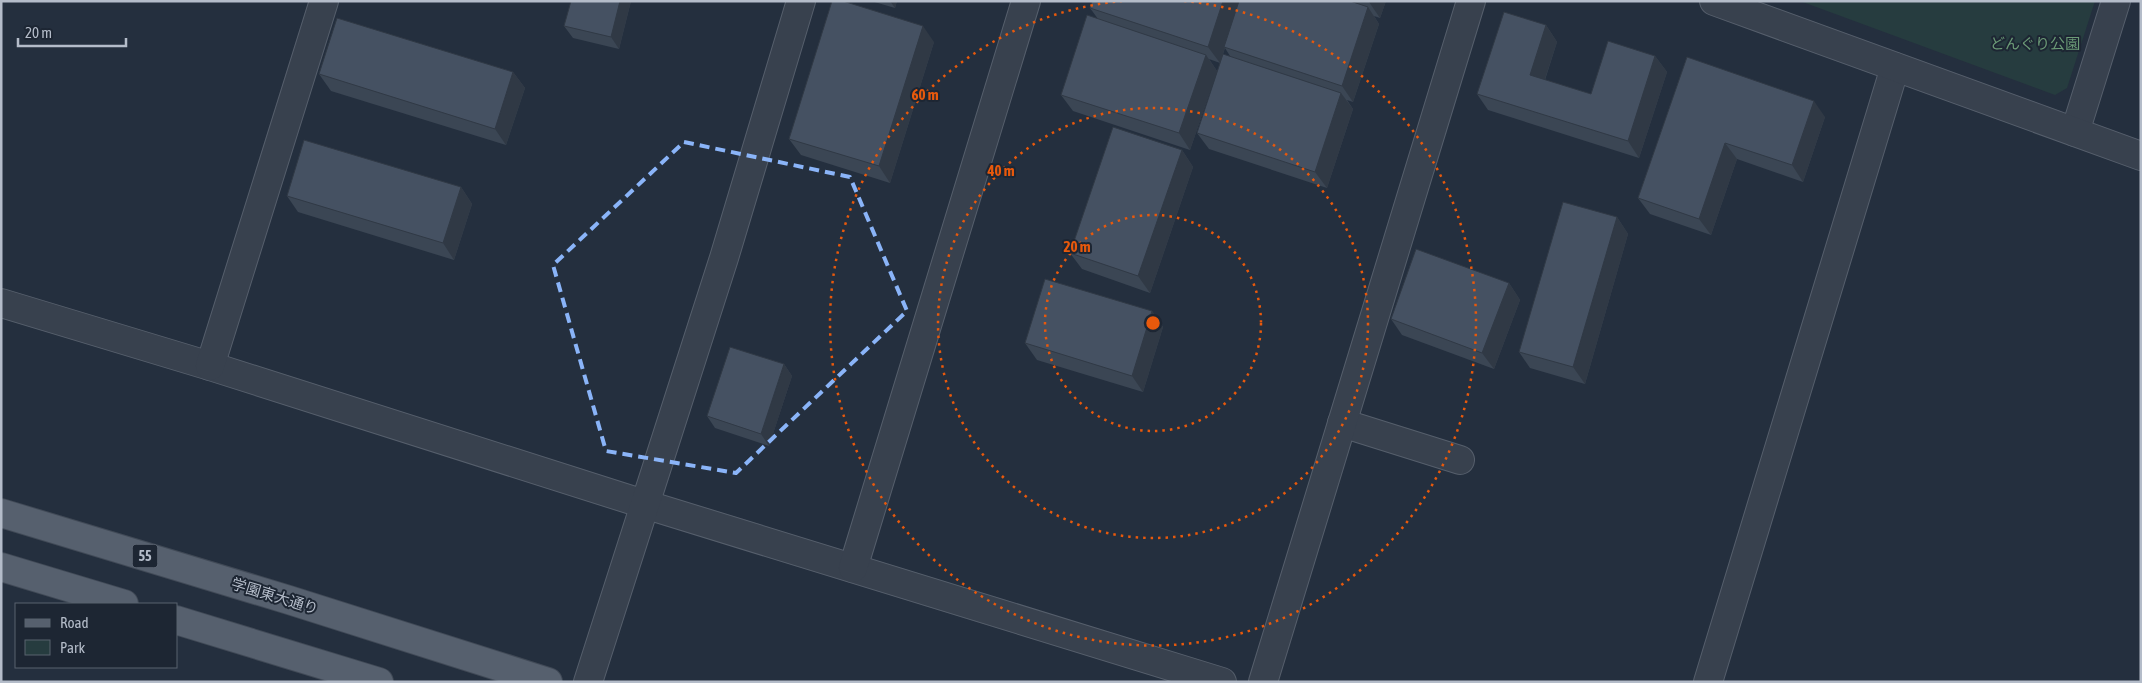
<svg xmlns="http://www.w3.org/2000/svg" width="2142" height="683" viewBox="0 0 2142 683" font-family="'Asap Condensed','Noto Sans JP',sans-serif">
<rect width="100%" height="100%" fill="#242f3e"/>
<polygon fill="#263c3f" points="1800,1 2095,1 2067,88 2055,95"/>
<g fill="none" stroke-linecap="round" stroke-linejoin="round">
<g stroke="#565f6c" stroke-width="30">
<g id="minor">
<polyline points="2075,132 2116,1"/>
<polyline points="1,303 210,366 644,504 1222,682"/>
<polyline points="210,366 324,1"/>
<polyline points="1342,423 1460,460"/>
<polyline points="853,568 1026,1"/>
<polyline points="1263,682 1471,1"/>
<polyline points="1708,682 1895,67"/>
</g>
</g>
<g stroke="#565f6c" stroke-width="30">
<g id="tertiary">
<polyline points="1714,1 2141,156"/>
<polyline points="588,682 724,258 801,1"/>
</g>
</g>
<g stroke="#414a57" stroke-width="30">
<g id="primary">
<polyline points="1,513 289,600 548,682"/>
<polyline points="1,567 124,604"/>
<polyline points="176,620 379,682"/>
</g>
</g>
<use href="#minor" stroke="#38414e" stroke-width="28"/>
<use href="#tertiary" stroke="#38414e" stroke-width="28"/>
<use href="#primary" stroke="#56606e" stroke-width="28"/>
</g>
<g fill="#3b4654">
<polygon points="631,1 619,49 573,38 564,26"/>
<polygon points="871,1 897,1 895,8"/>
<polygon points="1092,1 1386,1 1380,18 1374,16 1379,24 1353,102 1347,100 1353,109 1327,188 1209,149 1197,133 1230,56 1225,48 1220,63 1209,59 1217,71 1190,150 1073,111 1061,95 1098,19 1090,8"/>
<polygon points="1546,25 1557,42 1545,80 1591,94 1655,56 1667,72 1639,158 1488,110 1477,94"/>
<polygon points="934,42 890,183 801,155 789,139"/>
<polygon points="1687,57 1825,117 1803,182 1737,159 1711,235 1650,214 1638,198"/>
<polygon points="513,72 525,88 506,145 331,91 319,74"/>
<polygon points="1182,150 1193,167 1150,293 1082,269 1070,253"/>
<polygon points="461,187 472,204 454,260 298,212 287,196"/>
<polygon points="1617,217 1628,234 1585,384 1530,368 1519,352"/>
<polygon points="1509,283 1520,300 1494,369 1402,335 1391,319"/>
<polygon points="1152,311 1163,327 1143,392 1037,360 1025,343"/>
<polygon points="784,364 792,376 769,446 715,428 707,416"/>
</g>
<g fill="#303945">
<polygon points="620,1 631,1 619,49 611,37"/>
<polygon points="890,1 897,1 895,8"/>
<polygon points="1223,1 1240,1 1220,63 1208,47"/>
<polygon points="1369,1 1386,1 1380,18 1369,2"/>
<polygon points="1368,7 1379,24 1353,102 1342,86"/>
<polygon points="1546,25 1557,42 1541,91 1530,75"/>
<polygon points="923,26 934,42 890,183 879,166"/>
<polygon points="1206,55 1217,71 1190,150 1179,133"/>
<polygon points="1655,56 1667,72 1639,158 1628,141"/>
<polygon points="513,72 525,88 506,145 495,129"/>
<polygon points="1341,93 1353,109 1327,188 1315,172"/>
<polygon points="1814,101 1825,117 1803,182 1792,165"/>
<polygon points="1725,143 1737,159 1711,235 1699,219"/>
<polygon points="1182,150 1193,167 1150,293 1138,276"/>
<polygon points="461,187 472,204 454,260 443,243"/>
<polygon points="1617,217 1628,234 1585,384 1573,367"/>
<polygon points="1509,283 1520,300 1494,369 1482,353"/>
<polygon points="1152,311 1163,327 1143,392 1132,376"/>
<polygon points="784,364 792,376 769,446 761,434"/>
</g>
<g fill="#455162" stroke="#303945">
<polygon points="571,1 620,1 611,37 564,26"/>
<polygon points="832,1 843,1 923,26 879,166 789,139"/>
<polygon points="1092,1 1223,1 1208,47 1090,8"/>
<polygon points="1239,1 1350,1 1368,7 1342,86 1224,47"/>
<polygon points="1504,12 1546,25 1530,75 1591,94 1608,41 1655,56 1628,141 1477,94"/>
<polygon points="1087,15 1206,55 1179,133 1061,95"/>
<polygon points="337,18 513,72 495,129 319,74"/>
<polygon points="1223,54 1341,93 1315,172 1197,133"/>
<polygon points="1687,57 1814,101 1792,165 1725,143 1699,219 1638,198"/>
<polygon points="1113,127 1182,150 1138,276 1070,253"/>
<polygon points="304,140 461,187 443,243 287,196"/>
<polygon points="1563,202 1617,217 1573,367 1519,352"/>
<polygon points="1416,249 1509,283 1482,353 1391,319"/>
<polygon points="1045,279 1152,311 1132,376 1025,343"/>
<polygon points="730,347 784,364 761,434 707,416"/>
</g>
<path fill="none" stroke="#8ab4f8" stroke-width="4" stroke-dasharray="10 6" stroke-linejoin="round" d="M684,142L850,177L907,311L736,473L606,451L553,265Z"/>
<g fill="none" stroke="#e8590c" stroke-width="2.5" stroke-dasharray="2.5 5">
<circle cx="1153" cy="323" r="108"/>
<circle cx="1153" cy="323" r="215"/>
<path d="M1184 1A323 323 0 1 1 1122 1"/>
</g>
<g text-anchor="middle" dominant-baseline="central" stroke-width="4" stroke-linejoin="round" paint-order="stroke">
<rect fill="#1d2633" stroke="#878f9c" stroke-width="1" x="132.5" y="544.5" width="25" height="23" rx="4"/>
<g font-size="14" font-weight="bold" fill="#b4bcc9">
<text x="145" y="556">55</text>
</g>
<g font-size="15" fill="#6b9a76" stroke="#1d2633">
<text x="2035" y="43">どんぐり公園</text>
</g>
<g font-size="15" fill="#b4bcc9" stroke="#1d2633">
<text transform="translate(275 596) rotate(17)">学園東大通り</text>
</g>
</g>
<circle cx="1153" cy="323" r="8" fill="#e8590c" stroke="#1d2633" stroke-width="2.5"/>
<g font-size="15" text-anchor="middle" font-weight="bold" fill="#e8590c" stroke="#1d2633" stroke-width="4" stroke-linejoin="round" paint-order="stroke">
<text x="925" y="100">60 m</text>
<text x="1001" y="176">40 m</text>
<text x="1077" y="252">20 m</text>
</g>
<rect width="2142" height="683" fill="none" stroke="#b4bcc9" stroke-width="5"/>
<rect x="15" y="603" width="162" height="65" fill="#1d2633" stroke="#59626f"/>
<rect x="25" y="619" width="25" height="8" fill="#56606e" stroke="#59626f"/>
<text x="60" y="628" font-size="15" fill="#b4bcc9">Road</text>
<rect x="25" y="640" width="25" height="15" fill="#263c3f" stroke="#59626f"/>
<text x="60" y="653" font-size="15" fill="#b4bcc9">Park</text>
<path d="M18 38v8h108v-8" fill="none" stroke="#b4bcc9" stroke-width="2.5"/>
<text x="25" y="38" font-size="15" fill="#b4bcc9" stroke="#1d2633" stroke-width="4" paint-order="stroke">20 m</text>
</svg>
